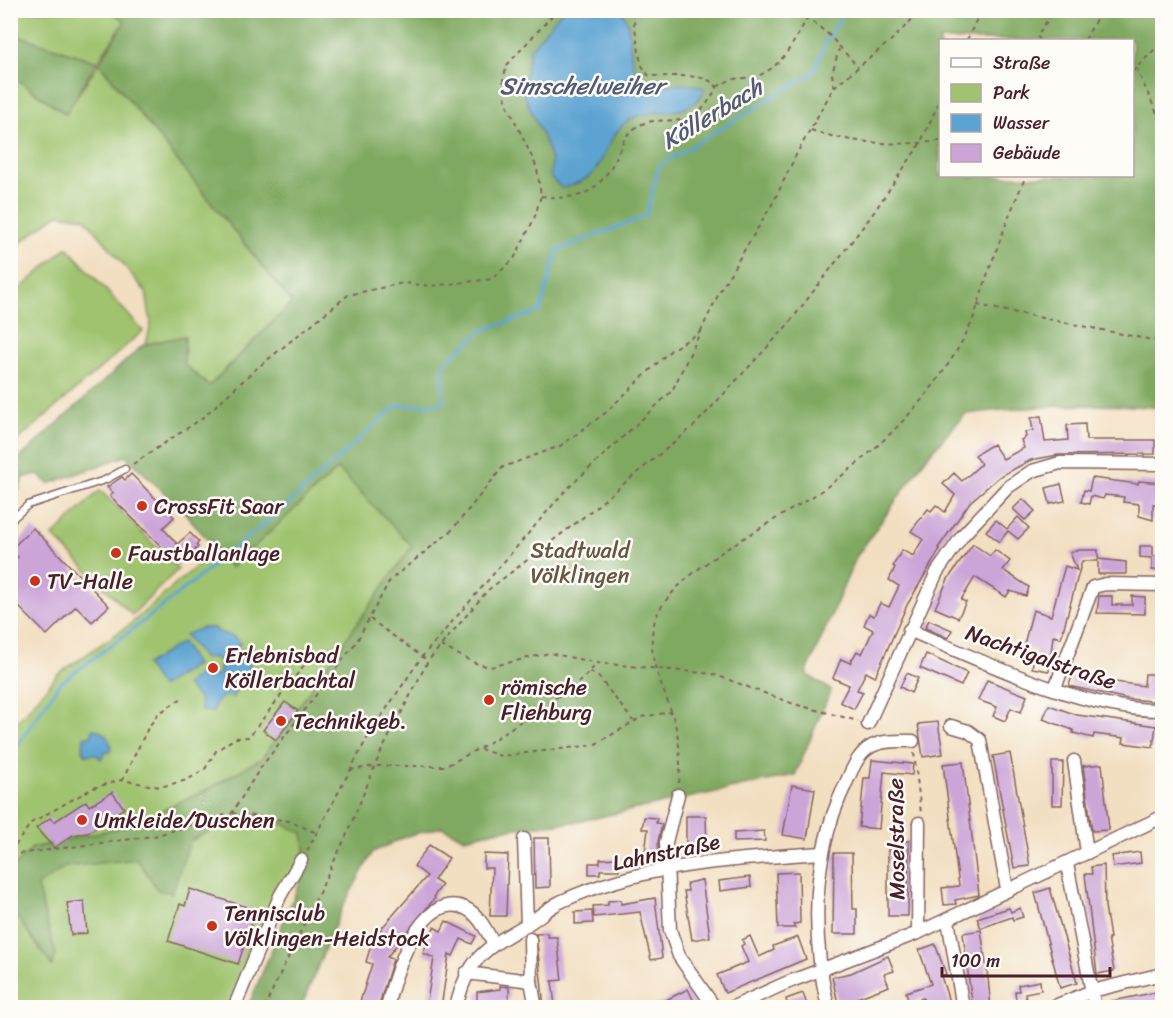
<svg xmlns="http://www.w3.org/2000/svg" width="1173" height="1018" viewBox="0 0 1173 1018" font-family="Sriracha,sans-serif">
<rect width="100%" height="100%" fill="#fdfcf7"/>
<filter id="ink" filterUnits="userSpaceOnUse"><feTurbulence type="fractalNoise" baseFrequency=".0167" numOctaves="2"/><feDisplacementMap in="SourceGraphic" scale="12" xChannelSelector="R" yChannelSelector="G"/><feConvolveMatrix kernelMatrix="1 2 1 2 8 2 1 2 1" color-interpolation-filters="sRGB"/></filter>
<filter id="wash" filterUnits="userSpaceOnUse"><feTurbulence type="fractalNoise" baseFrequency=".008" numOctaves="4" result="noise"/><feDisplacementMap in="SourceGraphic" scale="24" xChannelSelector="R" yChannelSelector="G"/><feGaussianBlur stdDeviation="1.35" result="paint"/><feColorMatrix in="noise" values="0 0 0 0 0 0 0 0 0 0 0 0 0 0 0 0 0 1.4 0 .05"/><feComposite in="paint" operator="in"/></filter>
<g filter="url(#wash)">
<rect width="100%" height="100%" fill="#f2dec0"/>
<g fill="#9fc36e" stroke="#74714c" stroke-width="1.5">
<polygon points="11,11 110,11 126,20 97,62 11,33"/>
<polygon points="940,40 940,176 965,414 926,458 856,557 806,674 831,690 500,830 464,838 443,827 327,816 280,896 234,1007 11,1008 11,729 58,674 129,625 200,563"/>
<polygon points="99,63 292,303 209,386 183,364 185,336 146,344 151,324 146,292 85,218 58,214 11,250 11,75 65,114"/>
<polygon points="67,247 143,331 11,446 11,297"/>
<polygon points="100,490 178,569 132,615 53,536"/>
</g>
<g fill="#7fa961" stroke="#646446" stroke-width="1.5" fill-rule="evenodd">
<path d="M110,11H1162V408C1096,402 1032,406 965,414L926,458L856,557L806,674L831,690L795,775L576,822L500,830L464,838L442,827L407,836L373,852L343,906L301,1007H248L307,865L303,833L267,817L258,829L238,817L190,841L172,893L158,890L137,859L65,867L37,886L56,955L52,966L11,909L10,871L32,848L128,826L208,789L262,758L412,546L338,469L231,568L186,514L126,456L49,484L37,474L23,478L19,490L11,491V466L143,345L185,336L184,364L209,386L292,303L99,63L125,21ZM940,40H1132V176H940Z"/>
<polygon points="11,33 97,62 66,114 11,75"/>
</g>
<g fill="#5ca3d2" stroke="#53617e" stroke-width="1.5">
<path d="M563,10L621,11C633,25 628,46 633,64C644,99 683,76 705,89C687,126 648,101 624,124C596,150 611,177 562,188L551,178V160L544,139L524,95L526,72L530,49Z"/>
<polygon points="201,628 216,628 216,631 234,637 241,643 219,660 211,657 204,659 185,635"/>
<polygon points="182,642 196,665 161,687 146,665"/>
<polygon points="243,649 245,652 242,656 258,675 237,687 233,697 224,696 216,702 213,712 201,711 200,700 186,685 201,673 206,678 218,675 220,664"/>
<path d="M93,729C105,731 113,741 110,752H106L101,759L96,754L86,755L83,750L84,737L92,735Z"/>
</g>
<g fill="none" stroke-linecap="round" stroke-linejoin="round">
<polyline stroke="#5ca3d2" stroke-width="3" points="10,756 59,684 157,611 284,508 396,406 443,404 443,364 481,331 540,311 558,250 646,216 659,166 814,72 827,40 845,10"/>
</g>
<g id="blocks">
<g fill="#cca5d8">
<polygon points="1041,416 1045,442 1068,440 1067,425 1085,424 1086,440 1155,440 1155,454 1058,455 1031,460 999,477 970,502 938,548 940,549 907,605 875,677 866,672 857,690 863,692 854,709 840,702 849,685 833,678 841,659 850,663 857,651 862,654 873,630 864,625 869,614 874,616 880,603 889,607 899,586 889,580 895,567 893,566 902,550 913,556 923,539 911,531 928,509 931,511 936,505 945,512 955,495 943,484 954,473 962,481 981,464 975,455 993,444 1003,459 1024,448 1021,440 1026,437 1025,432 1033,431 1031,418"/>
<polygon points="131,474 174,517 163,528 177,544 190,533 199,542 196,545 198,547 180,565 110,496 113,493 107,487 122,477 125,480"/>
<polygon points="1092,478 1138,484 1139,481 1162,483 1162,504 1153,504 1153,520 1139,516 1139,504 1123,502 1124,497 1105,495 1103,499 1091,496 1089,504 1081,502 1084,490 1089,491"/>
<polygon points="1061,484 1065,501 1050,504 1046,488"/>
<polygon points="1023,499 1035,511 1025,520 1013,509"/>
<polygon points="1018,517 1029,528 1018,539 1008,531 999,542 986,531 996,520 1007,529"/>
<polygon points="33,528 109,606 92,622 76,606 47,635 10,598 10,564 18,557 10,550"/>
<polygon points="973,544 990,556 995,550 1010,561 1003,570 1029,587 1026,596 1010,591 1006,597 975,577 961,600 966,602 958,618 935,608 948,579"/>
<polygon points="1140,546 1153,546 1153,556 1162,557 1162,571 1152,570 1152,558 1140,557"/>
<polygon points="1078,550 1098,550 1098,559 1126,562 1126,574 1098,574 1098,561 1082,561 1061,638 1053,636 1049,671 1032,668 1035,650 1023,648 1033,610 1051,616 1065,566 1077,570 1070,553"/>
<polygon points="1099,596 1112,596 1112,605 1132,605 1132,596 1145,597 1145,614 1097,613"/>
<polygon points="929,620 952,630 948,638 925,628"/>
<polygon points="926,654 967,673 961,686 920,668"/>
<polygon points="1073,671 1115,682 1144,686 1145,674 1162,674 1162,702 1128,699 1069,686"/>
<polygon points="907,673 918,678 911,693 900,687"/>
<polygon points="987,680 1027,696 1021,712 1011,708 1005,721 993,716 997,707 978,700"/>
<polygon points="285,702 298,711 276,740 263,730"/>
<polygon points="1049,705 1077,715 1156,726 1153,747 1123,743 1124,738 1094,734 1093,738 1073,733 1073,730 1043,719"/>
<polygon points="938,722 943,754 923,757 918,724"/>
<polygon points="1010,753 1030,866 1014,868 993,756"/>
<polygon points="872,760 913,764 912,775 884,772 879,829 859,827 864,778 870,778"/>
<polygon points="963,762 979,895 955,900 956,904 944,905 942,888 959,886 943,764"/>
<polygon points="1052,762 1063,762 1062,805 1052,805"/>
<polygon points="1102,764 1109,830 1092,831 1083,766"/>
<polygon points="792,785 815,789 807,839 783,835"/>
<polygon points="112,792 124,808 88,833 73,835 54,848 36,828 50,818 54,822 86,801 89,806"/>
<polygon points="686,816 706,816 707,850 686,850"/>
<polygon points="644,817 657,818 656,823 662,824 658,842 659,862 644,861 648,829 642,829"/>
<polygon points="764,831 765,841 734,842 734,833"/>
<polygon points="534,838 549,838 550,887 535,888"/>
<polygon points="896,841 909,841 908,916 888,916 888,850 896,850"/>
<polygon points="429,845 449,858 434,880 442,885 434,896 435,898 387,957 393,959 378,1008 358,1008 372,964 366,962 373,938 427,876 414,866"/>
<polygon points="1140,852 1141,863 1113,867 1112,856"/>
<polygon points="834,853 852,853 853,909 857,909 857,934 833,934"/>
<polygon points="484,854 508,855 506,916 490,916 492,868 484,868"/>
<polygon points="618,858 619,870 600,870 600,874 589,874 589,863 600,863 600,859"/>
<polygon points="1104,865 1105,906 1110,938 1108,938 1114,971 1097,974 1085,874 1092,874 1091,867"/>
<polygon points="799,872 800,923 793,924 795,928 778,928 776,873"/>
<polygon points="750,877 751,887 720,891 719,881"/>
<polygon points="702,880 710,937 692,940 684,891 688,891 687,883"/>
<polygon points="1050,888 1077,983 1060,988 1035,893"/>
<polygon points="190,889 256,910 238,964 168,941 180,904 185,906"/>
<polygon points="655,898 662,958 651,960 640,912 594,917 593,906 608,905 608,901 621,900 621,904"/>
<polygon points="84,901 87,933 71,935 67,903"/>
<polygon points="1009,908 1011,912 1020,908 1023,917 1013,920 1012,917 981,928 977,918"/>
<polygon points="592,911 593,923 575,924 575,912"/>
<polygon points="446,921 476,936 472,944 461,939 453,956 449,954 441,1008 426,1008 434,958 423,953 434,927 441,931"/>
<polygon points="981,930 988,978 991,1008 973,1008 969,981 963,933"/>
<polygon points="547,933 548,937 557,937 562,980 552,981 555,1006 544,1007 536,934"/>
<polygon points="750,936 759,957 774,950 773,946 798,937 806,959 725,993 717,975 748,962 741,946 744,944 742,940"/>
<polygon points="935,944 946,974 941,976 951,1008 926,1008 923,998 909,1003 906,992 931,984 919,950"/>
<polygon points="888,956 894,971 884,974 889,986 857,998 858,1008 839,1008 832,977 851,973"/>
<polygon points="1040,981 1041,990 1025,993 1026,1000 1016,1001 1015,991 1019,991 1018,985"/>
<polygon points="500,986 509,987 509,999 498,1003 498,1008 477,1008 477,992 500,989"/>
<polygon points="688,989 697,1008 651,1008 668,999"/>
<polygon points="1162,991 1162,1001 1136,1008 1103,1008 1102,1003"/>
<polygon points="803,993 808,1008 788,1008 786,999"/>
</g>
</g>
</g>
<g filter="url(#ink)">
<use href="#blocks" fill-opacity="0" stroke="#85625f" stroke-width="1.5"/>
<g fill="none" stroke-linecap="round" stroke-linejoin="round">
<g stroke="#85625f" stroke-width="9">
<polyline id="service" points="10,521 28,505 105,480 125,469"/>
</g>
<g stroke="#85625f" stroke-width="15">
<g id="minor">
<path d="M909,630C980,660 1085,712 1162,710"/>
<polyline points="1055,688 1093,587 1106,584 1162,585"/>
<polyline points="868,724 937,572 963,535 1008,487 1032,471 1060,463 1162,464"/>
<polyline points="951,726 968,731 980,740 1007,889"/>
<polyline points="1074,761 1087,853"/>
<polyline points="678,795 666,842 670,930 679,956 715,1008"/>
<polyline points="524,839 527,925"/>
<polyline points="1067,864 1095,1008"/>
<polyline points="948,920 963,1008"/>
<polyline points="918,933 919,823"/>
<polyline points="530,939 531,981 536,1008"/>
<polyline points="466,973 531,981"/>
<polyline points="234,1008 280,896 301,860"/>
<path d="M387,1008C393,978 420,889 465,908C479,914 487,932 494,944"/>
<path d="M456,1008C467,959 484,949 526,925C538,918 548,908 560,902C641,864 735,859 822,853"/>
<polyline points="731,1008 786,983 918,933 1162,817"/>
<path d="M828,1008C811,932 812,854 846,783C852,770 858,753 872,746C883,740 900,741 913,741"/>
<polyline points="1050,1008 1092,991 1162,974"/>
</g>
</g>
<g stroke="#85625f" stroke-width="2" stroke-dasharray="4.5 4.5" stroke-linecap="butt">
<polyline points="799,10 829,35 858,67"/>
<polyline points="967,40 981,10"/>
<polyline points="1040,40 1037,36 1054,10"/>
<polyline points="1085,40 1101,10"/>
<polyline points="1136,68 1162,124"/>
<polyline points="1132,72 1162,42"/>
<path d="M717,87C736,76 733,80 752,77C781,72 795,39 808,17"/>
<polyline points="834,87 832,74 839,49"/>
<path d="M811,130C851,144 898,146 940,141"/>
<path d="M541,196C581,201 597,194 616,158C619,151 623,139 629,133C661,103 688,145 717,87C705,70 668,79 648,75L641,64L632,10"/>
<polyline points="977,305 1162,342"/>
<polyline points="133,464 201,419 256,369 348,295 403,283 430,286 492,279 514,259 534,219 541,196 537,168 506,102 503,80 507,65 557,10"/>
<polyline points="370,619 428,661"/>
<polyline points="441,646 475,663 490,667 549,653 598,663 713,674 794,704 858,721"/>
<polyline points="590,672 598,676 633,721"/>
<polyline points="480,749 501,756 594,745 642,717 671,712"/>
<polyline points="914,753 921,813"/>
<polyline points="350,770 376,766 446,766 487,744 554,699 580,681 597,664"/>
<polyline points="122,781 148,728 158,714 182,698"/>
<path d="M679,783C681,762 680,741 674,720C664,686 644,657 655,620C672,569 783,519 828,486C886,444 940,389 971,324C978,308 982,289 988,273C1000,240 1012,207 1026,176"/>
<polyline points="232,813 289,821 317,833"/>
<polyline points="307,851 370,733 421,658 564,492 672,391 721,289 774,201 796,155 834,87 894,38 921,10"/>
<polyline points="10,853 31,823 93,788 121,780 160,787 187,780 205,769 216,751 235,738 249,737 305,664"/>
<polyline points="10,855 154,836 232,813 259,770 357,641 390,580 451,531 503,467 560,446 604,414 671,350 702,331"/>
<polyline points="264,1008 347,834 379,756 428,661 488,590 581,519 694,426 786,327 872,215 920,144 940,100"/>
</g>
<use href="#service" stroke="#fff" stroke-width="6"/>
<use href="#minor" stroke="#fff" stroke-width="12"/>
</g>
</g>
<g fill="#c8321e" stroke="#fdfcf7" stroke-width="2">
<circle cx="142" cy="506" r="6"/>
<circle cx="116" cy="553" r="6"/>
<circle cx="35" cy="581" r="6"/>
<circle cx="213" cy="668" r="6"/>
<circle cx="489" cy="700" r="6"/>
<circle cx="281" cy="721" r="6"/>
<circle cx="82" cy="820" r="6"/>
<circle cx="212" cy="926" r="6"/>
</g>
<g text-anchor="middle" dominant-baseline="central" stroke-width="5" stroke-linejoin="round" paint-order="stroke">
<g font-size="22" fill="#4a1f2b" stroke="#fdfcf7" text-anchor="start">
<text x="154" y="506">CrossFit Saar</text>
<text x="128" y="553">Faustballanlage</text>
<text x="47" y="581">TV-Halle</text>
<text x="225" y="655">Erlebnisbad<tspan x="225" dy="25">Köllerbachtal</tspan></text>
<text x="501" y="687">römische<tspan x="501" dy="25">Fliehburg</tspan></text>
<text x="293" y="721">Technikgeb.</text>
<text x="94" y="820">Umkleide/Duschen</text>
<text x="224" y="913">Tennisclub<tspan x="224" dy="25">Völklingen-Heidstock</tspan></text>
</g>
<g font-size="22" fill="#685842" stroke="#fdfcf7">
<text x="580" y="550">Stadtwald<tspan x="580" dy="25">Völklingen</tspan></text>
</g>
<g font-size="22" fill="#4a1f2b" stroke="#fdfcf7">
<text transform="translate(1041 657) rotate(19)">Nachtigalstraße</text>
<text transform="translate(896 839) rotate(-91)">Moselstraße</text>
<text transform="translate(666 852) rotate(-12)">Lahnstraße</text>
</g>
<g font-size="24" font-style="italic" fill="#525a76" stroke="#fdfcf7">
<text x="582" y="86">Simschelweiher</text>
<text transform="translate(712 114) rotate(-31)">Köllerbach</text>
</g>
</g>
<rect width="1173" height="1018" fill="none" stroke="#fdfcf7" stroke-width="36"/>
<rect x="939" y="39" width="195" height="138" fill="#fdfcf7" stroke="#b5a4a5" stroke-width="1.5"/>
<rect x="951" y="58" width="30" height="9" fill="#ffffff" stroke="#b5a4a5" stroke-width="1.5"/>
<text x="993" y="69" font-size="18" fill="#4a1f2b">Straße</text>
<rect x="951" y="84" width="30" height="18" fill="#9fc36e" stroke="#b5a4a5" stroke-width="1.5"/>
<text x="993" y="99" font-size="18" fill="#4a1f2b">Park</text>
<rect x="951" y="114" width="30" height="18" fill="#5ca3d2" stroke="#b5a4a5" stroke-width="1.5"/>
<text x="993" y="129" font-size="18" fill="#4a1f2b">Wasser</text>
<rect x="951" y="144" width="30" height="18" fill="#cca5d8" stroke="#b5a4a5" stroke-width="1.5"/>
<text x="993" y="159" font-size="18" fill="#4a1f2b">Gebäude</text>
<path d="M942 967v9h168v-9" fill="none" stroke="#4a1f2b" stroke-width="3"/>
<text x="951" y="967" font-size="18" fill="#4a1f2b" stroke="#fdfcf7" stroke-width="4.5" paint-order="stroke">100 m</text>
</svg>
